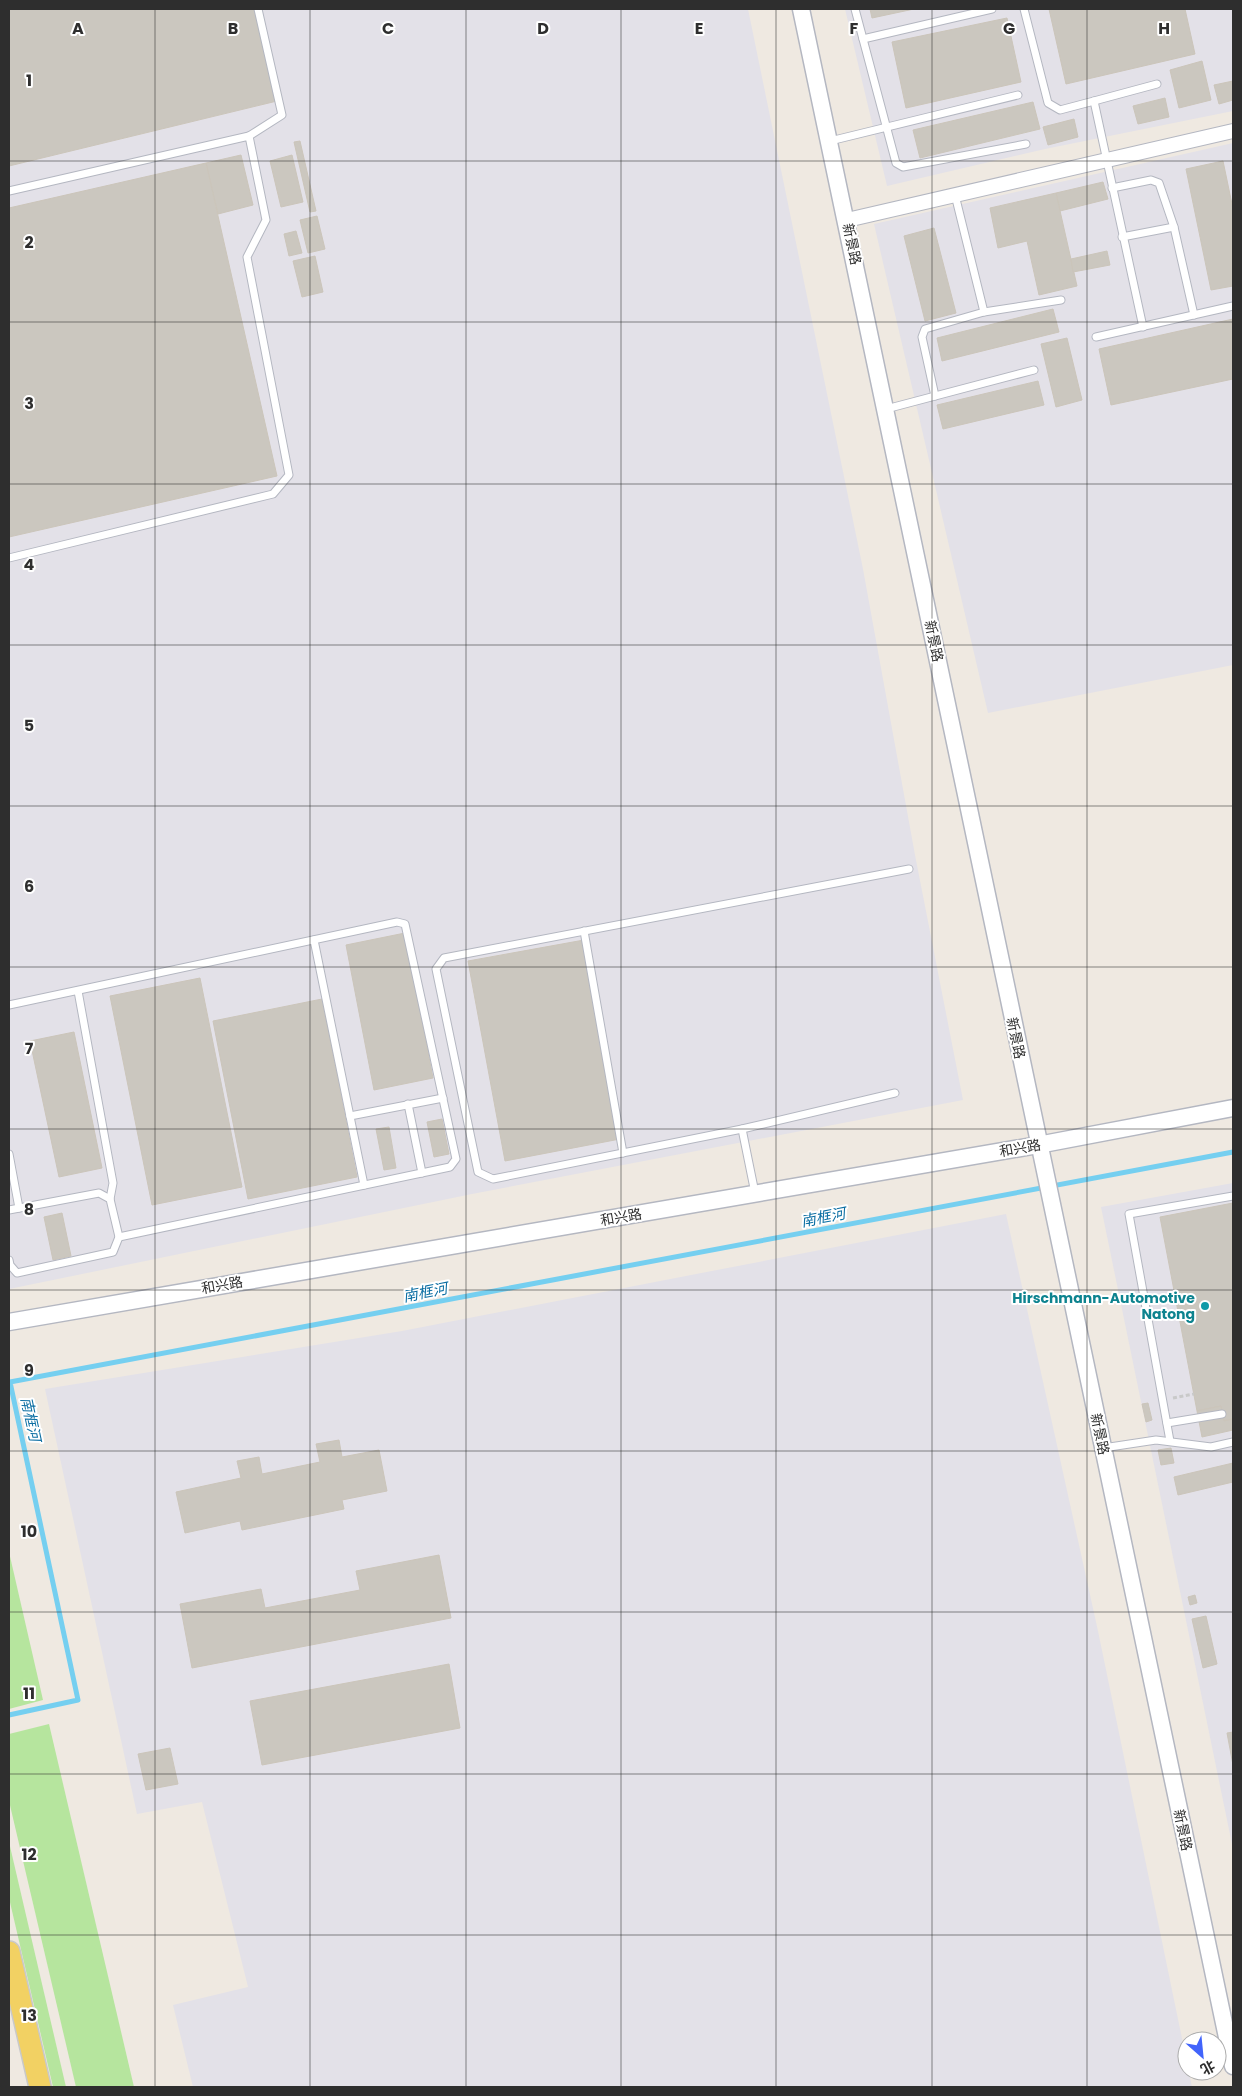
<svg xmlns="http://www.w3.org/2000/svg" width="1242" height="2096" viewBox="0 0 1242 2096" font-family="Poppins,'Noto Sans SC',sans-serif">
<rect width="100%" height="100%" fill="#efe9e1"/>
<g fill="#e3e1e8">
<polygon points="9,9 748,9 863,569 915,855 963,1100 472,1194 9,1289"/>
<polygon points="845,9 1233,9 1233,111 1045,149 887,186"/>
<polygon points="1233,143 1233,665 988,713 874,224"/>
<polygon points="1233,1183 1233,1849 1101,1207"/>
<polygon points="1006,1214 1098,1631 1192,2087 193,2087 173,2005 248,1987 202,1802 137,1814 45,1389 402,1331"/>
</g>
<g fill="#b6e59e">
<polygon points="9,1552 43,1700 9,1709"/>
<polygon points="49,1724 134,2087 76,2087 9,1801 9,1734"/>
<polygon points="9,1842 66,2087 53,2087 9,1898"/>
</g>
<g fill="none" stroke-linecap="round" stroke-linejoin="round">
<polyline stroke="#75cff0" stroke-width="5" points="9,1715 78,1700 10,1382 1233,1152"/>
</g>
<g fill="#cbc7bf" stroke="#cbc5ba">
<polygon points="9,9 255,9 277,101 9,166"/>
<polygon points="870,9 914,9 872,18"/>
<polygon points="1049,9 1185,9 1195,54 1066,84"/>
<polygon points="1007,18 1021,82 906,108 892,42"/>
<polygon points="1202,61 1211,100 1179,108 1170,70"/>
<polygon points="1233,81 1233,100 1219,104 1214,85"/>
<polygon points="1165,98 1169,117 1138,124 1133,106"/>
<polygon points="1033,102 1040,129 920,158 913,130"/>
<polygon points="1074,119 1078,137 1048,145 1043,127"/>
<polygon points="300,141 316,211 310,212 294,142"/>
<polygon points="241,155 253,205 218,214 206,163"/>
<polygon points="292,155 303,202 281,207 270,161"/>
<polygon points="1223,161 1233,209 1233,286 1211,290 1186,169"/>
<polygon points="206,163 277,476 9,537 9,208"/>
<polygon points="1103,182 1108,199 1060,211 1056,193"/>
<polygon points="1056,193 1077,286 1039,295 1027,241 998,248 990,208"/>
<polygon points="317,216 325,249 308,253 300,220"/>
<polygon points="934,228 956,313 925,321 904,236"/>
<polygon points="296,231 302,253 289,256 284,234"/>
<polygon points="1107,251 1110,265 1073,272 1071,259"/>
<polygon points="315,256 323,292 302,297 293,261"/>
<polygon points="1053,309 1059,332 942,361 937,338"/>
<polygon points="1233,319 1233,379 1111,405 1099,349"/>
<polygon points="1067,338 1082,400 1056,407 1041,344"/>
<polygon points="1038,381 1044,405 943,429 937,405"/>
<polygon points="405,933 433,1078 374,1090 346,945"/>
<polygon points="584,940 620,1139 505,1161 468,961"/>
<polygon points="200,978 242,1187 152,1205 110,996"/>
<polygon points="322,999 357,1177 248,1199 213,1021"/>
<polygon points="74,1032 102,1168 59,1177 30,1041"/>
<polygon points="442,1119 449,1154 434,1157 427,1122"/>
<polygon points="389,1127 396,1168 384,1170 376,1129"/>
<polygon points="1233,1203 1233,1419 1224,1421 1221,1406 1197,1411 1160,1217"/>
<polygon points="62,1213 71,1256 53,1260 44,1217"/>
<polygon points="1148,1403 1152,1420 1146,1422 1142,1404"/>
<polygon points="1221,1406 1224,1421 1233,1419 1233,1430 1202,1437 1197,1411"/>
<polygon points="339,1440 342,1457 379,1450 387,1491 342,1500 344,1509 242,1530 240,1521 185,1533 176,1492 241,1478 237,1461 259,1457 262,1474 320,1462 316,1444"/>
<polygon points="1171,1448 1174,1463 1161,1465 1158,1450"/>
<polygon points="1233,1463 1233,1482 1178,1495 1174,1477"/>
<polygon points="439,1555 451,1618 192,1668 180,1604 261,1589 265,1608 360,1590 356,1571"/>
<polygon points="1195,1595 1197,1603 1190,1605 1188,1597"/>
<polygon points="1206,1616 1217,1664 1203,1668 1192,1619"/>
<polygon points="449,1664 460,1728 262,1765 250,1701"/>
<polygon points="1233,1732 1233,1765 1227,1733"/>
<polygon points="170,1748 178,1784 146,1790 138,1754"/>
</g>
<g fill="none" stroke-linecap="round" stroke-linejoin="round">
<g stroke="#b4b7c1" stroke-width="9">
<g id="service">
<polyline points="855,9 896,163 903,167 1026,144"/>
<polyline points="1024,9 1048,103 1060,110 1094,101 1143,327"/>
<polyline points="863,39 992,9"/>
<polyline points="1094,101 1157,84"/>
<polyline points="249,136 282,115 258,9"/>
<polyline points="830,141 1018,95"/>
<polyline points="1112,188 1151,180 1159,183 1174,227 1194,315"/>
<polyline points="9,191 249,136 266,220 247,257 289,475 273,494 9,558"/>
<polyline points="955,195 984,312"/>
<polyline points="1122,237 1174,227"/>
<polyline points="1096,337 1233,306"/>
<polyline points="935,396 922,337 925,329 984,312 1061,300"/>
<polyline points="886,409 1034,370"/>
<polyline points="584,931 623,1153"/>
<polyline points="314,940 364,1185"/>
<polyline points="78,991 113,1183 110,1199"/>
<polyline points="9,1005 397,922 405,924 456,1159 450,1167 119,1237"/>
<polyline points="895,1093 742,1129 493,1179 478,1172 436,969 444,958 909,869"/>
<polyline points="408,1104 422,1173"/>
<polyline points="350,1116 443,1098"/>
<polyline points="742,1129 755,1193"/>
<polyline points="9,1154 19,1208"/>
<polyline points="9,1210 99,1193 110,1199 119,1237 113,1252 17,1273 10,1265 9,1260"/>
<polyline points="1167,1423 1222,1414"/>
<polyline points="1170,1441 1129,1214 1233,1196"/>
<polyline points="1103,1448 1156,1440 1211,1447 1233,1442"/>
</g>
</g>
<g stroke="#b4b7c1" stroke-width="16">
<polyline id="minor" points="847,220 1233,131"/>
</g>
<g stroke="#b4b7c1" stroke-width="19">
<g id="tertiary">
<polyline points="801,9 1233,2066"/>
<polyline points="9,1322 1038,1145 1233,1108"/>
</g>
</g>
<g stroke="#c9c9c9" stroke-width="24">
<polyline id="primary" points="9,1952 40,2087"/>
</g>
<polyline stroke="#c9c9c9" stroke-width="3" stroke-dasharray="4 2.5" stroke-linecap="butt" points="1173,1398 1194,1394"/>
<use href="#service" stroke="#fff" stroke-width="7"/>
<use href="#minor" stroke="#fff" stroke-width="14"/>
<use href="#tertiary" stroke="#fff" stroke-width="16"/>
<use href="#primary" stroke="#f2d163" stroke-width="21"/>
</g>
<path fill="none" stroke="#2e2e2e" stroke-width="1" stroke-opacity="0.55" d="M155,9V2087M310,9V2087M466,9V2087M621,9V2087M776,9V2087M932,9V2087M1087,9V2087M9,161H1233M9,322H1233M9,484H1233M9,645H1233M9,806H1233M9,967H1233M9,1129H1233M9,1290H1233M9,1451H1233M9,1612H1233M9,1774H1233M9,1935H1233"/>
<circle fill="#0f9aa8" stroke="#fff" stroke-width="2" cx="1205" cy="1306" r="5"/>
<g text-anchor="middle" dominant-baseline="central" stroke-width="4" stroke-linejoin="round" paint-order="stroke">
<g font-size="14" fill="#2e2e2e" stroke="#fff">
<text transform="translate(852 244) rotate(78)">新景路</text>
<text transform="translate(934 641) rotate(78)">新景路</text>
<text transform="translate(1016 1038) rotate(78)">新景路</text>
<text transform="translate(1020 1148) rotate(-10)">和兴路</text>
<text transform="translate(621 1217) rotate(-10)">和兴路</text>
<text transform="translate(222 1285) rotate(-10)">和兴路</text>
<text transform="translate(1100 1434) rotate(78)">新景路</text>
<text transform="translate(1183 1830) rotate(78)">新景路</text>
</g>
<g font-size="14" font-weight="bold" fill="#0d838f" stroke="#fff" text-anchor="end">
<text x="1195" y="1298">Hirschmann-Automotive<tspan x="1195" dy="16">Natong</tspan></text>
</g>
<g font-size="15" font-style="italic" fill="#0d6fa3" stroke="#fff">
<text transform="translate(823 1217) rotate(-11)">南框河</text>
<text transform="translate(425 1292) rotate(-11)">南框河</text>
<text transform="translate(31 1419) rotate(78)">南框河</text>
</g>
</g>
<g font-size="16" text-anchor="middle" font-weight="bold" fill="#2e2e2e" stroke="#fff" stroke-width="4" stroke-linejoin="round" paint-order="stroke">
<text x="78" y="34">A</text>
<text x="233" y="34">B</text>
<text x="388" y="34">C</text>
<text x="543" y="34">D</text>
<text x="699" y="34">E</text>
<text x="854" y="34">F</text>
<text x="1009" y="34">G</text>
<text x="1164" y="34">H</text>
<text x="29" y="86">1</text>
<text x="29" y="248">2</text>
<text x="29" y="409">3</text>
<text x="29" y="570">4</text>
<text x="29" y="731">5</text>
<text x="29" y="892">6</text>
<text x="29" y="1054">7</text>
<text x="29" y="1215">8</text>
<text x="29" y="1376">9</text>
<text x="29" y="1537">10</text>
<text x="29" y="1699">11</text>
<text x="29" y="1860">12</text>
<text x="29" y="2021">13</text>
</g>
<rect width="1242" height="2096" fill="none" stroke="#2e2e2e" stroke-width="20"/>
<g transform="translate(1202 2056) rotate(153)"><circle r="24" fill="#ffffff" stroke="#ababab"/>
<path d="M0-4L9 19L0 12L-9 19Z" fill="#4264fb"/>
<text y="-8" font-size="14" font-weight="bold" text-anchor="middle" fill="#2e2e2e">北</text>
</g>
</svg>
